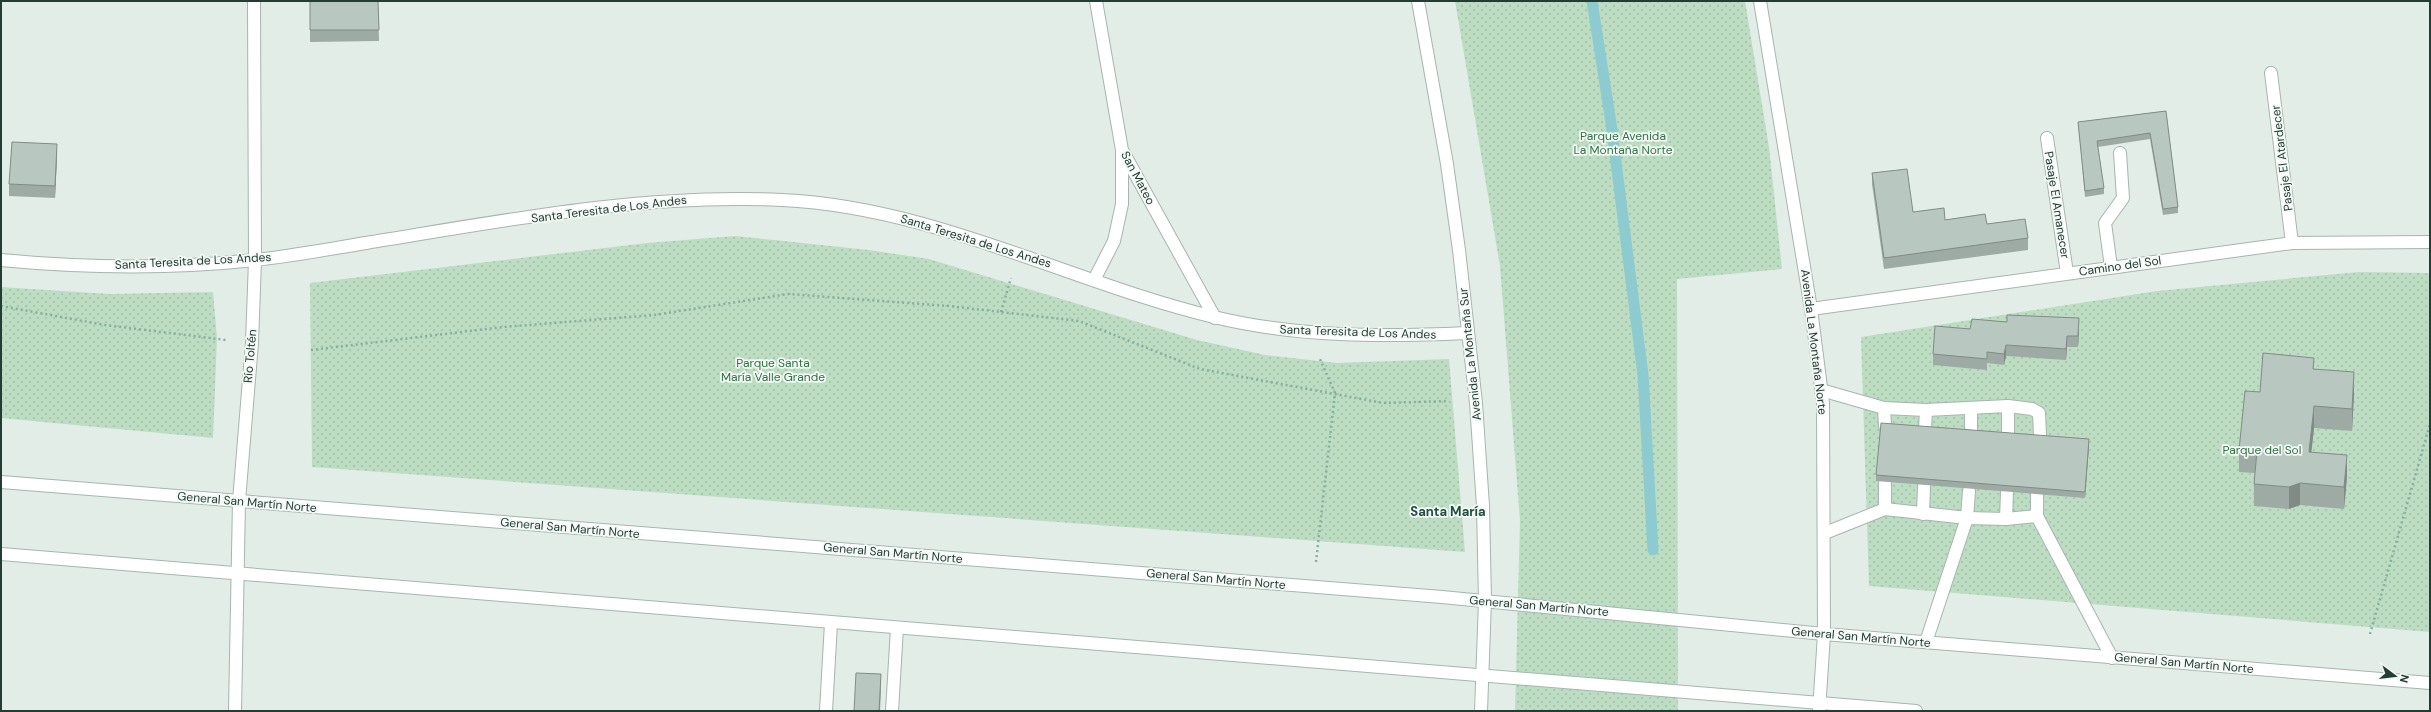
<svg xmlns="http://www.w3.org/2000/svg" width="2431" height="712" viewBox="0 0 2431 712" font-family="'DM Sans',sans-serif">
<defs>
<pattern id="grass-dots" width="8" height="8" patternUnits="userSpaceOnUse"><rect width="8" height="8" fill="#bdddc3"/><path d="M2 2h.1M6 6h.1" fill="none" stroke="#a2bfa8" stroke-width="1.8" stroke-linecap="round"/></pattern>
</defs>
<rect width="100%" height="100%" fill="#e3ede8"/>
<g fill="url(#grass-dots)">
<polygon points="1455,1 1745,1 1769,147 1782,269 1677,279 1678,711 1515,711 1520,521 1500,266"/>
<polygon points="735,236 869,250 929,259 1197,340 1265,355 1337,363 1449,359 1465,552 312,467 310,283 647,243"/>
<polygon points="2359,272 2430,273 2430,632 1869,586 1861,337 2157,291"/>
<polygon points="1,287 109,294 213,292 217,338 213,438 1,418"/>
</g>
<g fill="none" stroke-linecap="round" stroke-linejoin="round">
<polyline stroke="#8dcbd0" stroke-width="11" points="1592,1 1611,123 1643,375 1653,550"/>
<g stroke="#a6b5ae" stroke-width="14">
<g id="service">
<polyline points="2111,267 2105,223 2123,198 2120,153"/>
<polyline points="1821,390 1884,408 1926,410 2008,406 2032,409 2039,413 2040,435"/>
<polyline points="2008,406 2008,434"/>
<polyline points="1884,408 1885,426"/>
<polyline points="1925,429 1926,410"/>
<polyline points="1971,432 1971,408"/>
<polyline points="1885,483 1885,509"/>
<polyline points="2037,495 2037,516"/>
<polyline points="1923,514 1924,486"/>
<polyline points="2006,519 2007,492"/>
<polyline points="1825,533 1885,509 1967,518 1969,491"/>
<polyline points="1926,642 1967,518 2006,519 2037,516 2112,658"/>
</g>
</g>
<g stroke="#a6b5ae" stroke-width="14">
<g id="minor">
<polyline points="1096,1 1122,150 1215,318"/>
<polyline points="2271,73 2292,243"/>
<polyline points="2047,138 2067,273"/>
<path d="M1,260C85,268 171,269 255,260C292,256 329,249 366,243C502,221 644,193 782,200C934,207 1069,282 1214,317C1296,337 1383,337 1467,333"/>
<polyline points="1094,280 1114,241 1122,204 1122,151"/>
<polyline points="1811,309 2292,243 2430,242"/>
<polyline points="235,711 239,501 252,343 255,260 254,1"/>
<polyline points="826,711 831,623"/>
<polyline points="892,711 897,628"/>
</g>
</g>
<g stroke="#a6b5ae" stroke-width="14">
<g id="tertiary">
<polyline points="1418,1 1447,164 1459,250 1476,403 1483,506 1485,601"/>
<polyline points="1760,1 1811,309 1823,403 1824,634 2430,683"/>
<polyline points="1820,703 1916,711"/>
</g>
</g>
<g stroke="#a2b8af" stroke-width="14">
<g id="secondary">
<polyline points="1,482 1442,597 1824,634 1819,711"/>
<polyline points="1,554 1820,703"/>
<polyline points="1481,711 1485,601"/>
</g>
</g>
<g stroke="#84af9f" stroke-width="2.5" stroke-dasharray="2 3" stroke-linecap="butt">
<polyline points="1,306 105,325 226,340"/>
<polyline points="1001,312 1011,278"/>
<polyline points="311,350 503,327 654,315 788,294 949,306 1079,321 1200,369 1383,403 1449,401"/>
<polyline points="1316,562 1335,393 1320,359"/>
<polyline points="2370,634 2430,424"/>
</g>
<use href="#service" stroke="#fff" stroke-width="12"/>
<use href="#minor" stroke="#fff" stroke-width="12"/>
<use href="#tertiary" stroke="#fff" stroke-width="12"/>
<use href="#secondary" stroke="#fff" stroke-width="12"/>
</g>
<g fill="#9eaba5">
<polygon points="310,1 378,1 379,41 310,42"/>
<polygon points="2166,111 2178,207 2178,213 2163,215 2150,139 2098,147 2104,188 2104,194 2085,197 2078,122"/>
<polygon points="57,156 55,198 9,196 9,184"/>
<polygon points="1872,173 1913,212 1945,220 1987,224 2028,238 2028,250 1884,269 1872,184"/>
<polygon points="1970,329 2079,330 2078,347 2067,347 2066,360 2006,356 2004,365 1987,363 1987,370 1933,365 1933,354"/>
<polygon points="2314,369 2354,394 2352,431 2314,428 2311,452 2347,477 2344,509 2300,505 2289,509 2254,506 2254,484 2255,473 2239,472 2239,450 2260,392"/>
<polygon points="2089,445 2085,498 1876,481 1876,475"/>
</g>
<g fill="#818b86">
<polygon points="57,144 57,156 55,198 55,186"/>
<polygon points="2079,318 2079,330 2078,347 2078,336"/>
<polygon points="2067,336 2067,347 2066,360 2066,349"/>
<polygon points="2006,345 2006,356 2004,365 2004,354"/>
<polygon points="2354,372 2354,394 2352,431 2352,409"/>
<polygon points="2314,406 2314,428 2309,474 2309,452"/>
<polygon points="2089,439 2089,445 2085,498 2085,492"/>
<polygon points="2347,455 2347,477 2344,509 2344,487"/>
<polygon points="2300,483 2300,505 2289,509 2289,487"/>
<polygon points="881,674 881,685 880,711 879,711"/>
</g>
<g fill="#b8c7c0" stroke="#818b86">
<polygon points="310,1 378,1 379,30 310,30"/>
<polygon points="2166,111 2178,207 2163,209 2150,133 2097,141 2104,188 2085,191 2078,122"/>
<polygon points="12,142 57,144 55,186 9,184"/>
<polygon points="1907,169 1913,212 1944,208 1945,220 1985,214 1987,224 2025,219 2028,238 1884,258 1872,173"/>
<polygon points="2007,315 2079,318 2078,336 2067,336 2066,349 2006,345 2004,354 1987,352 1987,359 1933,354 1935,326 1970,329 1972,319 2007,322"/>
<polygon points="2263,353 2314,358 2313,369 2354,372 2352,409 2314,406 2309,452 2347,455 2344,487 2300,483 2289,487 2254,484 2257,451 2239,450 2245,391 2260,392"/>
<polygon points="1881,423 2089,439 2085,492 1876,475"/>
<polygon points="856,673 881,674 879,711 854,711"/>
</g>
<g text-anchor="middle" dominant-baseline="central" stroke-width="3.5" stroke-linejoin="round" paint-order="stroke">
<g font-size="12" fill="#2e7344" stroke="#f4f9f6">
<text x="1623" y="136">Parque Avenida<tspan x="1623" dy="14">La Montaña Norte</tspan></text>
<text x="773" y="363">Parque Santa<tspan x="773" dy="14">María Valle Grande</tspan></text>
<text x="2262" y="450">Parque del Sol</text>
</g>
<g font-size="12" fill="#233d34" stroke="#f4f9f6">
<text transform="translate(2282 158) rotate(-97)">Pasaje El Atardecer</text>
<text transform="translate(1138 178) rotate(62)">San Mateo</text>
<text transform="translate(2057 205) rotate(81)">Pasaje El Amanecer</text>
<text transform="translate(609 209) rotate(-7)">Santa Teresita de Los Andes</text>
<text transform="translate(976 241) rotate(17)">Santa Teresita de Los Andes</text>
<text transform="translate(193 261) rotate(-3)">Santa Teresita de Los Andes</text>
<text transform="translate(2120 266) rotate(-8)">Camino del Sol</text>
<text transform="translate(1358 332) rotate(2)">Santa Teresita de Los Andes</text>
<text transform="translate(1814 342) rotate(83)">Avenida La Montaña Norte</text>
<text transform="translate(1470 354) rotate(-96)">Avenida La Montaña Sur</text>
<text transform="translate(250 356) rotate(-85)">Río Toltén</text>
<text transform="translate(247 502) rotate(5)">General San Martín Norte</text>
<text transform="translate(570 528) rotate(5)">General San Martín Norte</text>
<text transform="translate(893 553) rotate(5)">General San Martín Norte</text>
<text transform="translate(1216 579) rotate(5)">General San Martín Norte</text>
<text transform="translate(1539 606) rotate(5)">General San Martín Norte</text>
<text transform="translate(1861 637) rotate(5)">General San Martín Norte</text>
<text transform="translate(2184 663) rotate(5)">General San Martín Norte</text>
</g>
<g font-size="13" font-weight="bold" fill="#1f4f40" stroke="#f4f9f6">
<text x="1448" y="511">Santa María</text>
</g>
</g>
<rect width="2431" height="712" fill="none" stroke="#233d34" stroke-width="4"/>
<g transform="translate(2395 676) rotate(105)" stroke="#f4f9f6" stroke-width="3" paint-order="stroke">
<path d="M0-3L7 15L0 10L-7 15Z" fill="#233d34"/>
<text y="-6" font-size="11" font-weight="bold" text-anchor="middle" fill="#233d34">N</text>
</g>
</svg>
